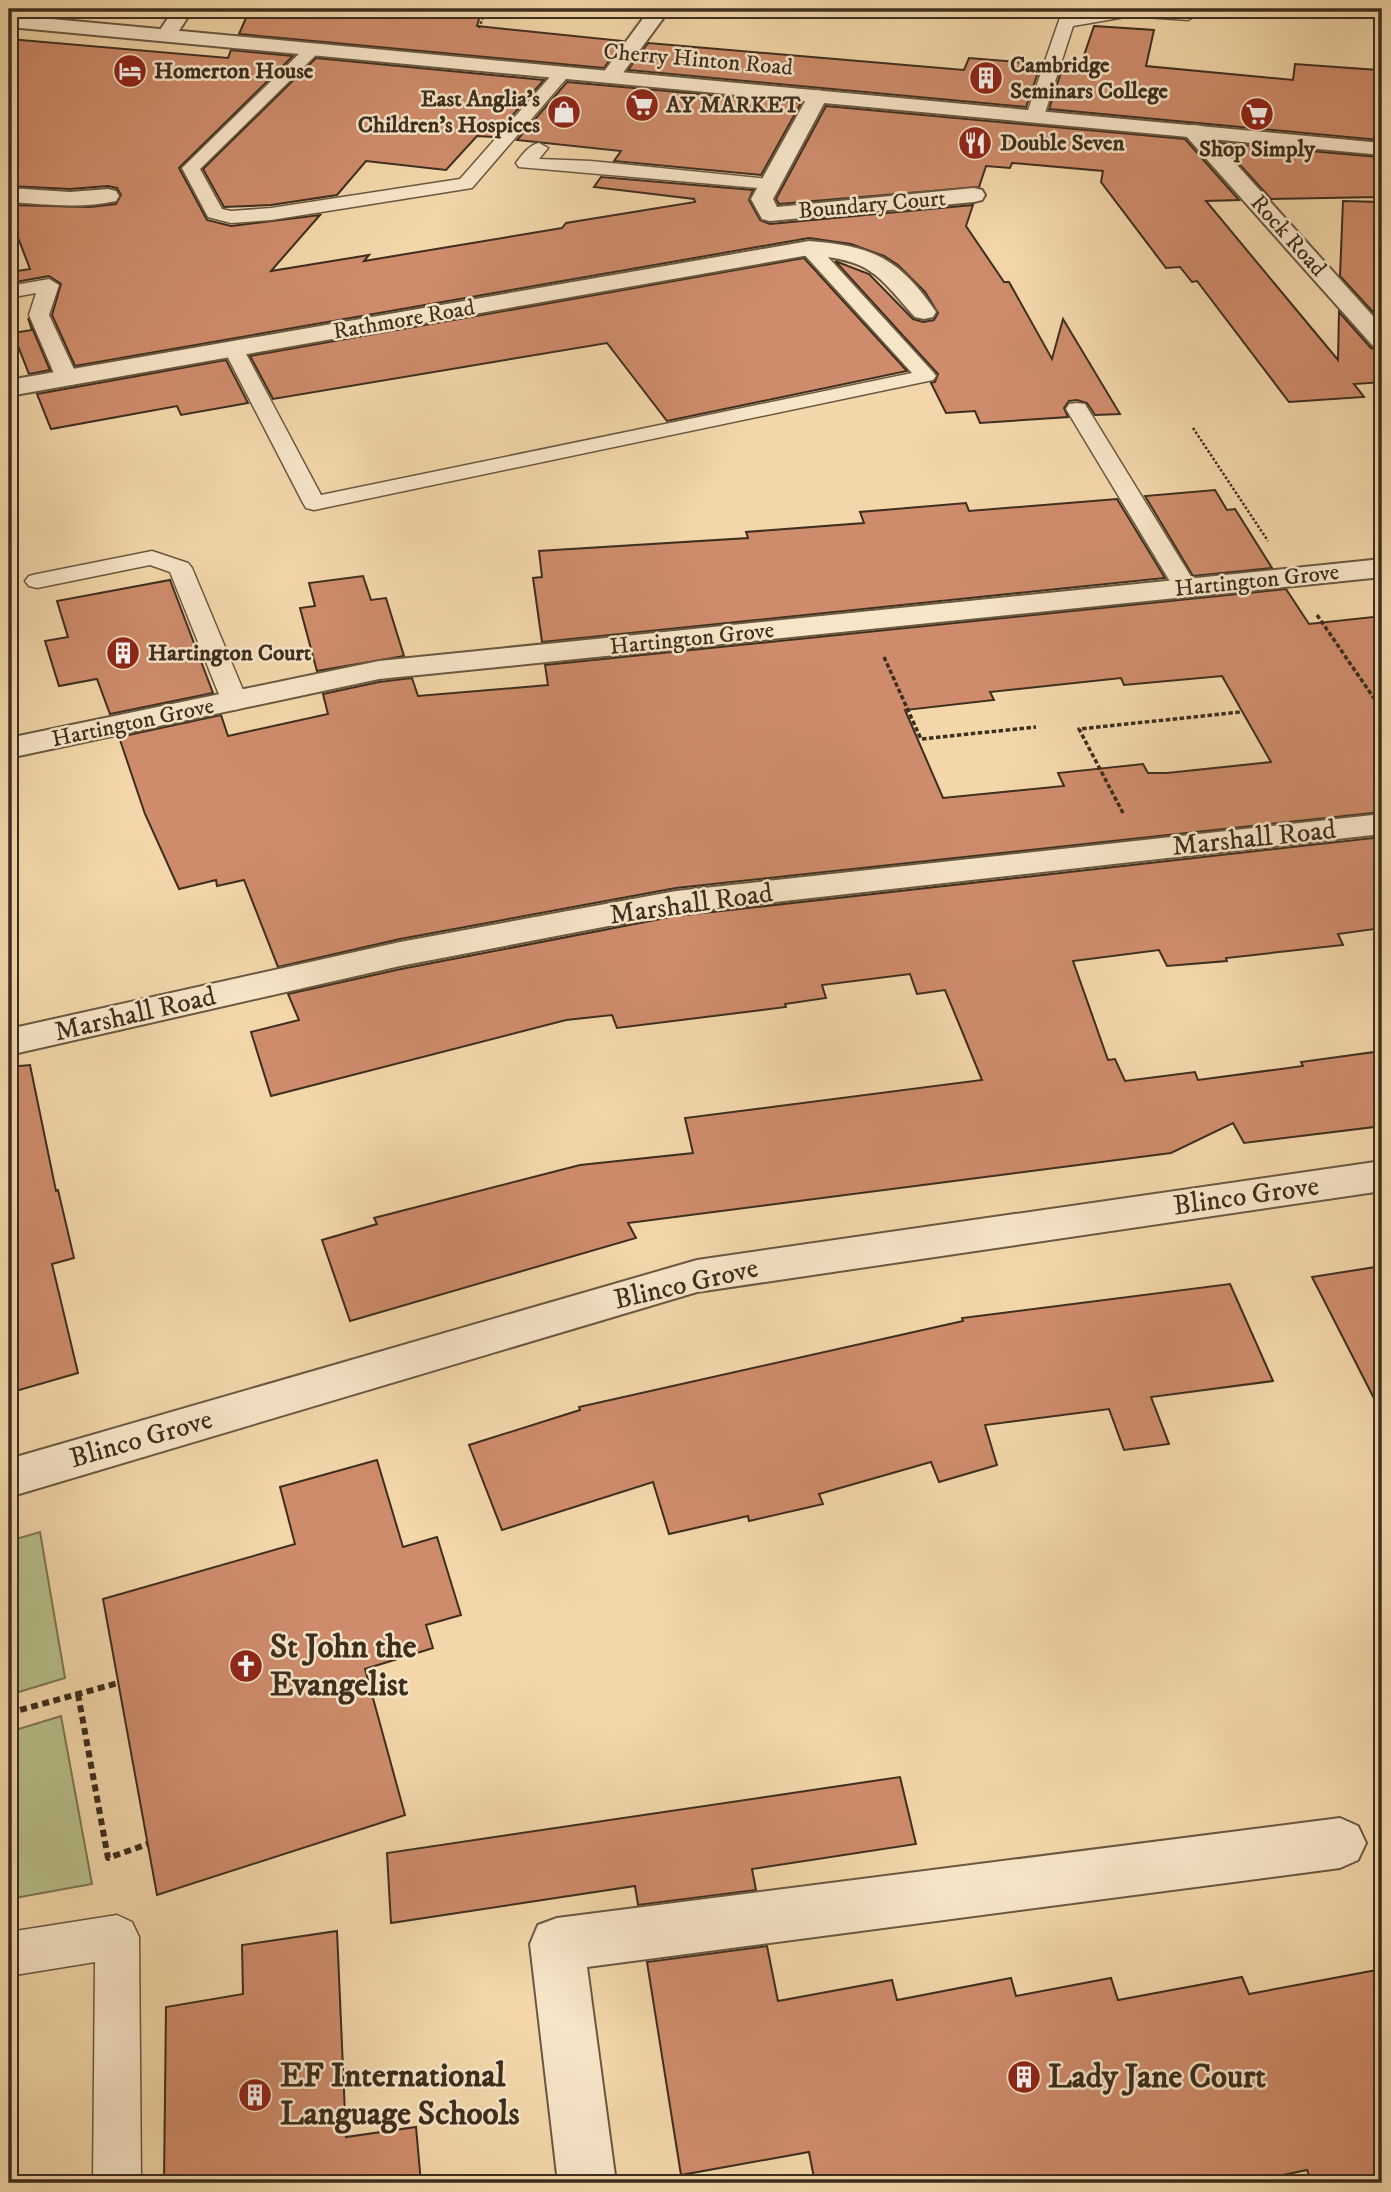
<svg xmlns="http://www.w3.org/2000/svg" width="1391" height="2192" viewBox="0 0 1391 2192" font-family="'IM FELL DW Pica',serif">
<rect width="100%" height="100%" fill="#f3d7aa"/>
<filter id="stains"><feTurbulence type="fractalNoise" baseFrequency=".00286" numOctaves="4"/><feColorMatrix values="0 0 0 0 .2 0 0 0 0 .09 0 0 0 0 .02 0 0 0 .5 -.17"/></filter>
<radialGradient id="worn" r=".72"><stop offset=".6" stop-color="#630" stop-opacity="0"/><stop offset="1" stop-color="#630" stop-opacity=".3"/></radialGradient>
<g fill="#b8bf8a" stroke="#7a7654" stroke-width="2">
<polygon points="40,1532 65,1678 9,1695 9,1541"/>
<polygon points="61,1716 92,1884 9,1899 9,1732"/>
</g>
<g fill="#cf8c6c" stroke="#3d2e1e" stroke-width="2" fill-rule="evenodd">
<polygon points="250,9 482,9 477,26 623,41 604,68 239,34"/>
<polygon points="1094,26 1154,30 1146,66 1293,80 1295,64 1378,70 1379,140 1049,109 1063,66 1080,67"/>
<polygon points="9,39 228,58 231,50 293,56 179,168 207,220 231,226 320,215 271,271 369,255 364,261 562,228 566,223 695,202 694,199 594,187 601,177 753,190 749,200 760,220 770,224 973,205 966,226 1004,282 1009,282 1052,359 1063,319 1120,414 1095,415 1087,403 1077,400 1069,401 1064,408 1068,417 980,423 975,411 946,413 931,383 935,382 938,374 835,261 869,274 913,319 923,322 934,320 938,313 925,292 898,265 884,256 851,244 809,238 75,366 52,315 61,284 49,276 15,282 11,272 30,269 9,214 9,205 90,207 116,204 121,195 117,188 108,186 70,189 9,186"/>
<polygon points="648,43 964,70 969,58 1041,64 1026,107 628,70"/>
<polygon points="316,58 544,80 493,137 477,136 446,170 366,161 337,195 271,205 224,207 203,169"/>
<polygon points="567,82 801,103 761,175 614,161 621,151 517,140"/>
<polygon points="826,106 1185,139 1239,200 1206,201 1338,360 1339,312 1371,348 1382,350 1382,382 1354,384 1364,397 1289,402 1197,281 1192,282 1180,267 1166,268 1101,182 1103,171 1012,163 1010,168 986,166 979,187 779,204 776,199"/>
<polygon points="1220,143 1379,157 1379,197 1271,199"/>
<polygon points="1343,201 1382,202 1382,322 1340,276"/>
<polygon points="804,258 907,371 667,421 607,343 273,399 250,356"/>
<polygon points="28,318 50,370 29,374 13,333 32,330"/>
<polygon points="226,360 248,403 181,415 177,406 51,429 37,394"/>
<polygon points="1215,490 1227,510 1235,509 1272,568 1193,576 1145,496"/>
<polygon points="1117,499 1165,578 542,642 533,578 542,577 539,551 748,538 746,532 864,523 860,512 966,503 969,511"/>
<polygon points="363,576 371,600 386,598 404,656 317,671 300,608 315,606 309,583"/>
<polygon points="170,580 213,693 110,714 97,679 59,686 45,641 68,637 57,601"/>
<path d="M1286,589L1309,624L1382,616V812L676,888L400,939L278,967L244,880L217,886L216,880L179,889L145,814L119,737L221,715L228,736L328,714L323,694L379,682L412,678L418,696L548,685L545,665ZM1222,676L1271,762L1167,773H1148L1143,764L1058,773L1064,786L943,798L905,710L994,700L990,692L1121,678L1124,685Z"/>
<polygon points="1382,837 1382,928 1338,934 1343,945 1226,958 1227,961 1167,966 1159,950 1073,961 1108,1060 1115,1059 1125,1081 1195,1072 1198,1080 1303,1066 1301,1062 1382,1051 1382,1126 1244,1143 1233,1123 1171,1153 628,1223 636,1238 350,1321 322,1240 377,1224 374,1218 580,1165 693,1153 685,1118 982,1080 945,990 917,994 910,974 822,985 826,998 785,1004 786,1007 617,1028 612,1015 566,1020 271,1096 251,1032 299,1020 288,994 401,969 676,916"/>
<polygon points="30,1065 56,1191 58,1190 74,1258 52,1264 78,1373 9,1393 9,1067"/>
<polygon points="1382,1266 1382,1414 1312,1277"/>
<polygon points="1230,1284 1273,1381 1151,1397 1169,1444 1124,1450 1109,1409 985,1425 997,1465 939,1482 931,1462 819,1494 823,1504 749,1521 748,1516 669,1534 653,1482 502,1530 469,1445 580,1410 579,1407 963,1321 962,1318"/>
<polygon points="377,1460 403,1547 437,1537 461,1615 426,1625 433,1648 365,1669 405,1815 157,1895 103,1599 295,1544 280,1487"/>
<polygon points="900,1777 916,1844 752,1869 756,1890 638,1905 635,1886 391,1923 387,1853"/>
<polygon points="337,1931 346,2137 416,2127 421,2183 164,2183 166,2007 243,1994 242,1945"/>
<polygon points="767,1946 778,2001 892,1980 897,2000 1011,1978 1016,1996 1111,1978 1118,2000 1242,1977 1249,1994 1382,1969 1382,2177 1353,2183 1312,2183 1307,2170 1245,2183 1204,2183 1201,2175 1158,2183 815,2183 809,2152 681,2175 647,1962"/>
</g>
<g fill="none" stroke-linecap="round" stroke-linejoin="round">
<g stroke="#6a5841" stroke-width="3">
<g id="service">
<polygon points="1063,9 1079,9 1076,16 1118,9 1188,10 1196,15 1188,20 1131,16 1073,26 1044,116 1041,120 1029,120 1026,116"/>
<polygon points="312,45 320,50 318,53 200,169 222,209 231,211 271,208 460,179 557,69 569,69 571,73 472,188 271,220 231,223 208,217 182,168 306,47"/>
<path d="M539,143L548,148L539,159L591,161L770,179L779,184L770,189L519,167L516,163C522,155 529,145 539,143Z"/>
<polygon points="809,242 816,244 933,372 936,376 933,380 314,510 306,508 303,503 224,350 227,346 241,346 244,350 321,495 912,373 802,252 799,248"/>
<polygon points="49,279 59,285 49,315 78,378 74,382 60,382 56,378 29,315 36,293 9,298 9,286"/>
<polygon points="1077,403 1085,404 1088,409 1198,588 1195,593 1186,595 1177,593 1174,588 1066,409 1069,404"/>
<polygon points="152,551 188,563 192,568 248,702 244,707 235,710 226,707 222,702 170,572 150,565 37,588 29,586 25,581 29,576 37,574"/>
<polygon points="117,1915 132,1922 139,1937 141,2183 93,2183 95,1962 9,1976 9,1932"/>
</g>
</g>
<g stroke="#6a5841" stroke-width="4">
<g id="minor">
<polygon points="174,9 193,9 173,40 159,40 156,36"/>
<polygon points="650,9 670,9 617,81 603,81 600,77"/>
<polygon points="818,90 825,92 828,96 773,199 777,207 974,188 982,190 985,195 982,200 974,202 770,221 762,219 751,199 808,96 811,92"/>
<polygon points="1194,125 1202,126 1382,326 1382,348 1373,346 1186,136 1183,131 1186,126"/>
<path d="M9,188L70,192L108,189L116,191L119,196L116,201C81,209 44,204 9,202Z"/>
<path d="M809,241C873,246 899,258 936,312L933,317L924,319L915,317C876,273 871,260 809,255L9,396V380Z"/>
<polygon points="1382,559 1382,577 379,679 9,758 9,738 379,661"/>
<polygon points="1382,814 1382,834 676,913 400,966 9,1055 9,1029 400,942 676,891"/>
<polygon points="1382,1161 1382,1191 697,1292 9,1497 9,1459 697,1260"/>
<polygon points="1340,1818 1358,1826 1366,1843 1358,1860 1340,1868 587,1967 616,2183 558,2183 530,1944 538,1925 557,1918"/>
</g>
</g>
<g stroke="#6a5841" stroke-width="4">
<polygon id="tertiary" points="9,15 1382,143 1382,155 9,27"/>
</g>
<g stroke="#3d2e1e" stroke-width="2.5" stroke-dasharray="2.5 2" stroke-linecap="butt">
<polyline points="479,28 486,9"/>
<polyline points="1193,428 1268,541"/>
</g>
<g stroke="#3d2e1e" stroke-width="3.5" stroke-dasharray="4.5 2.5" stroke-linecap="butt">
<polyline points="1317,615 1382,710"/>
<polyline points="884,657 921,739 1036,727"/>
<polyline points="1123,813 1079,729 1241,712"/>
</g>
<g stroke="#3d2e1e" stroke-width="6" stroke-dasharray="7 4.5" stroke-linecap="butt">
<polyline points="78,1694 108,1858 148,1844"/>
<polyline points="9,1713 118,1683"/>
</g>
<use href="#service" fill="#f7e5c8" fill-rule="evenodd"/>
<use href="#minor" fill="#f7e5c8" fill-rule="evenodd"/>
<use href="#tertiary" fill="#f7e5c8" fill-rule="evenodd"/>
</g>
<defs>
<g id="hotel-disc" transform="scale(1.75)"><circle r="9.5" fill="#8f2418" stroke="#f7e5c8"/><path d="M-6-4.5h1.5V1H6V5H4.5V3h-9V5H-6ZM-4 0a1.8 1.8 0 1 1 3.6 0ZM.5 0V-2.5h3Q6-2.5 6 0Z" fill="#fff"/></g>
<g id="building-disc" transform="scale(1.75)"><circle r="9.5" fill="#8f2418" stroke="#f7e5c8"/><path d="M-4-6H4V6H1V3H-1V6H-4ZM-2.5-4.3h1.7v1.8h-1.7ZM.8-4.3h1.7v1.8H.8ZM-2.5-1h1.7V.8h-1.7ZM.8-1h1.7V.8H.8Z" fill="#fff"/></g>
<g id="supermarket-disc" transform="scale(1.75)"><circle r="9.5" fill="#8f2418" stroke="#f7e5c8"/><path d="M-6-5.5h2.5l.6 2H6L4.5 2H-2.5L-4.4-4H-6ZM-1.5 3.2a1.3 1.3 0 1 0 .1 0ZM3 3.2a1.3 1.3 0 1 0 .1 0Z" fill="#fff"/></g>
<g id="shop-disc" transform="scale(1.75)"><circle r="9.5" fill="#8f2418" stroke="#f7e5c8"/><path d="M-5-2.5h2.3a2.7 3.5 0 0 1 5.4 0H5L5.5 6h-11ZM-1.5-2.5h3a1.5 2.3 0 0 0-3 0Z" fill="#fff"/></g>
<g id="restaurant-disc" transform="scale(1.75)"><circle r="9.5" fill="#8f2418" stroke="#f7e5c8"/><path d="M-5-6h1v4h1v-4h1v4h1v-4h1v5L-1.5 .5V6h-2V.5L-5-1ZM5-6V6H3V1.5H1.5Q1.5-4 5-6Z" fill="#fff"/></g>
<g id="church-disc" transform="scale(1.75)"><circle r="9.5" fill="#8f2418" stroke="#f7e5c8"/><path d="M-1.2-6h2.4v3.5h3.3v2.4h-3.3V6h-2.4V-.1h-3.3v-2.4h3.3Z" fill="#fff"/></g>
</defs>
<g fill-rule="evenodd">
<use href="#hotel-disc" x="130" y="71"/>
<use href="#building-disc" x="986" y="78"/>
<use href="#supermarket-disc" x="642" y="105"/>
<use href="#shop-disc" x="564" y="112"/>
<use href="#supermarket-disc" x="1257" y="114"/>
<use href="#restaurant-disc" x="975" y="143"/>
<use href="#building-disc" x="123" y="653"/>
<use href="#church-disc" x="246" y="1666"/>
<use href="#building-disc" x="1024" y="2077"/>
<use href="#building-disc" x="255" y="2095"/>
</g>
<g text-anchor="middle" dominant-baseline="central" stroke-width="5" stroke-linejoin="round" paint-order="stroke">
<g font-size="23" fill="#3d2e1e" stroke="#f7e5c8">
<text transform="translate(698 60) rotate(5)">Cherry Hinton Road</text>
<text transform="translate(872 205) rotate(-5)">Boundary Court</text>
<text transform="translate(1288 236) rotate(48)">Rock Road</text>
<text transform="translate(404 320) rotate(-10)">Rathmore Road</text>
<text transform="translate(1257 581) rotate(-6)">Hartington Grove</text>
<text transform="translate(692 639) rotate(-6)">Hartington Grove</text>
<text transform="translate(133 723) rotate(-12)">Hartington Grove</text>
</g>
<g font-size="23" font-weight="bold" fill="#3d2e1e" stroke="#f7e5c8" text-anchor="start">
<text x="1010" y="65">Cambridge<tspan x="1010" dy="26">Seminars College</tspan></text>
<text x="154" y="71">Homerton House</text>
<text x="540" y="99" text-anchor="end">East Anglia's<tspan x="540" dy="26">Children's Hospices</tspan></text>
<text x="666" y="105">AY MARKET</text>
<text x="1000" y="143">Double Seven</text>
<text x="1257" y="149" text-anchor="middle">Shop Simply</text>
<text x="148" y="653">Hartington Court</text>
</g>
<g font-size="28" fill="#3d2e1e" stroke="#f7e5c8">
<text transform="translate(1254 838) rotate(-6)">Marshall Road</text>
<text transform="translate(691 904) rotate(-8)">Marshall Road</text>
<text transform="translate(135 1014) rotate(-13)">Marshall Road</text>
<text transform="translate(1246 1196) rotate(-8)">Blinco Grove</text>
<text transform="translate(686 1284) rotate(-13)">Blinco Grove</text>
<text transform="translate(141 1439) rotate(-16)">Blinco Grove</text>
</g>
<g font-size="33" font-weight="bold" fill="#3d2e1e" stroke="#f7e5c8" text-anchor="start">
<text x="270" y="1647">St John the<tspan x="270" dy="38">Evangelist</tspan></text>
<text x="280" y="2076">EF International<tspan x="280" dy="38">Language Schools</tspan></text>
<text x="1048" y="2077">Lady Jane Court</text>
</g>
</g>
<rect width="1391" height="2192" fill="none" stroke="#f3d7aa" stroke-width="35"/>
<rect x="10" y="10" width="1370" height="2171" fill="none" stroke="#3d2e1e" stroke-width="3.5"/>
<rect x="18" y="18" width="1356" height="2157" fill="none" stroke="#3d2e1e" stroke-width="2"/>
<rect width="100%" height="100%" filter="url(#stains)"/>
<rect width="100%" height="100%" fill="url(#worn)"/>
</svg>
